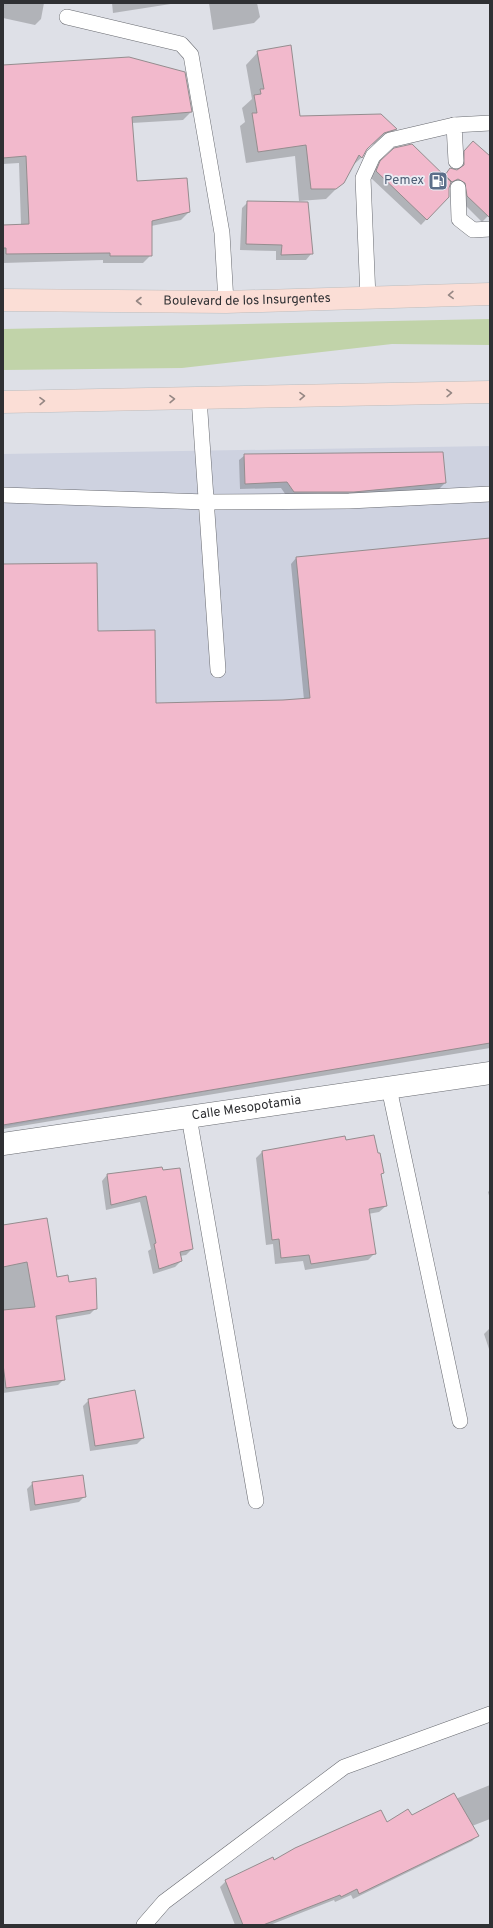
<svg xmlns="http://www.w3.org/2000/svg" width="493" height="1928" viewBox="0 0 493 1928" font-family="Overpass,sans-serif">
<rect width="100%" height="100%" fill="#dee0e7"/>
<polygon fill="#ced2e0" points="490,446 490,1042 3,1127 3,454"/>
<polygon fill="#c1d3a9" points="490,319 490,345 392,344 182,368 3,370 3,329"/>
<g fill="#0003">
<polygon points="3,3 44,3 41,19 35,25 3,18"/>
<polygon points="112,3 177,3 113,13"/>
<polygon points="209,3 257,3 260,17 254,23 213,30"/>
<polygon points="258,52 300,117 396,129 384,141 371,145 365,150 361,158 350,168 343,182 326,199 299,201 295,156 246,163 240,126 245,122 242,108 252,99 246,65"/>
<polygon points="3,66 191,112 183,120 132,123 136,182 189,212 181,220 151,226 151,255 143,263 103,263 103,260 3,263 3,226 21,225 19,163 3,164"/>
<polygon points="468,148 490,158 490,214 482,222 462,202 452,184 449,186 448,196 421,225 371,178 375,168 395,149 444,176 451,169 458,170 459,158"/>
<polygon points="248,202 311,254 306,260 276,260 276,251 240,250 242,208"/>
<polygon points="245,455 445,483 439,489 348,497 288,498 281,488 240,489 239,460"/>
<polygon points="490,539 490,1048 3,1129 3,565 97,632 155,704 304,700 291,564 296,558"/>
<polygon points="345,1142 383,1173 380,1175 386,1206 379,1212 368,1214 374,1254 368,1260 305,1270 303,1261 275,1264 273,1244 266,1245 256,1158 262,1152"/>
<polygon points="162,1168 192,1249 186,1255 180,1256 181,1261 175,1267 153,1274 148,1251 151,1249 140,1202 106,1210 102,1181 107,1175"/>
<polygon points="490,1190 490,1199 488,1192"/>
<polygon points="3,1226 56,1278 68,1284 96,1308 90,1314 56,1320 64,1379 58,1385 3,1393"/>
<polygon points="490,1328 490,1352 484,1334"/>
<polygon points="89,1400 143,1438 137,1444 90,1451 83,1406"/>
<polygon points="33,1483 85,1496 79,1502 30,1511 27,1489"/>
<polygon points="490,1785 490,1819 472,1826 478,1835 472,1841 353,1899 351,1895 335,1902 334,1900 270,1925 235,1925 220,1887 226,1881 273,1862 411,1817"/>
</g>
<g fill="#f2b9cc" stroke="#958d8f">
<polygon points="291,45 300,116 381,114 397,129 384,133 367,149 362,158 359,155 344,183 336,189 311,189 306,145 258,152 252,113 257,113 254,95 261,94 260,89 264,89 257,51"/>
<polygon points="129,57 185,72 192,112 132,117 137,181 187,178 190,212 152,221 152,256 110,256 110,253 6,254 6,248 3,248 3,225 29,224 26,156 3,158 3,65"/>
<polygon points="473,141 490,156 490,218 467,196 465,183 458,179 452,182 445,175 450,168 457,170 464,165 464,151"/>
<polygon points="412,144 451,182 449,188 449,197 427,220 376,171 380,161 394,148"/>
<polygon points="247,201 308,202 313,254 281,255 282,245 246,244"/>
<polygon points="443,452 446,483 354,492 294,492 287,482 245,484 244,454"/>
<polygon points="490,538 490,1043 3,1125 3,564 97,563 98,631 155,630 156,703 283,700 310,698 296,557"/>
<polygon points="374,1135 378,1153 380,1153 384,1173 381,1174 387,1206 369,1209 376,1254 311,1264 309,1255 281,1258 279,1239 272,1240 262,1151 345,1136 346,1140"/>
<polygon points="162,1167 163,1170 180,1168 193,1249 180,1252 182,1261 159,1269 154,1244 156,1243 146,1196 111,1205 107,1174"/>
<polygon points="47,1218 57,1277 68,1275 69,1282 96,1278 97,1309 56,1316 65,1380 6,1388 3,1364 3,1310 35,1307 27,1262 3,1267 3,1225"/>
<polygon points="135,1390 144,1438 95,1446 88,1399"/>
<polygon points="83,1475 86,1497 35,1505 32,1482"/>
<polygon points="454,1793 479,1836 359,1894 357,1889 341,1897 340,1895 263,1925 243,1925 225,1880 273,1857 274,1860 295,1848 381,1810 387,1822 408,1809 412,1815"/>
</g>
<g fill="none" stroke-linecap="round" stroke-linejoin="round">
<g stroke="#696b71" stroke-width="16">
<g id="lane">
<polyline points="67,17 181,44 191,55 222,233 226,302"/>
<polyline points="456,161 454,125 490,123"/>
<polyline points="458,188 459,219 473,230 490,229"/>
<polyline points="368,298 363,178 373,156 390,140 454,125"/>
<polyline points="199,398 218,670"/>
<polyline points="3,495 206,502 349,501 490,494"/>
<polyline points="389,1088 460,1421"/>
<polyline points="189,1117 256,1501"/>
<polyline points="144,1925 164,1902 344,1767 490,1714"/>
</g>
</g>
<g stroke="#696b71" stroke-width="23">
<g id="street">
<path id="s1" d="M3,1144L490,1073"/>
</g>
</g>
<g stroke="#bcbdbe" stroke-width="23">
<g id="primary">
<path id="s2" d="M3,300L226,302L490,294"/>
<polyline points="3,402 490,392"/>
</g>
</g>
<use href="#lane" stroke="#fff" stroke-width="15"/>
<use href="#street" stroke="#fff" stroke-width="22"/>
<use href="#primary" stroke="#fbded6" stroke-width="22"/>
</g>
<defs><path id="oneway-chevron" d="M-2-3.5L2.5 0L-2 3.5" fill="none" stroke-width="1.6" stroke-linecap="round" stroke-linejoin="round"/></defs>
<g stroke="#958784">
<use href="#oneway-chevron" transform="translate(451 295) rotate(178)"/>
<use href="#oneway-chevron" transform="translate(139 301) rotate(-180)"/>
<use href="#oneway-chevron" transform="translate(449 393) rotate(-1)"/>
<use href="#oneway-chevron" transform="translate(302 396) rotate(-1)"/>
<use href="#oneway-chevron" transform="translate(172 399) rotate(-1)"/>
<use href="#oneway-chevron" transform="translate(42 401) rotate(-1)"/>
</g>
<defs>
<g id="fuel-square" transform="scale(1)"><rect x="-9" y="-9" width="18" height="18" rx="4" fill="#5c6f8a" stroke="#ebedf4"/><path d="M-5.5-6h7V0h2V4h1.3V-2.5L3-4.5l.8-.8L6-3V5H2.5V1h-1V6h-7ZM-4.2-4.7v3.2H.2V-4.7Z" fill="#fff"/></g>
</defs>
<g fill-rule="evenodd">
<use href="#fuel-square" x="438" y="181"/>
</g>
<g text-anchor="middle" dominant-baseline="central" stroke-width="3.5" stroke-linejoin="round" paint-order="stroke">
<g font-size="13" fill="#4e5e75" stroke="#ebedf4" text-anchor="end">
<text x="424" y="181">Pemex</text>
</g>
<g font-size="13" fill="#2f3033" stroke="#ebedf4">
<text stroke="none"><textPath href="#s2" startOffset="244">Boulevard de los Insurgentes</textPath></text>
<text stroke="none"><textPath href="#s1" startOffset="246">Calle Mesopotamia</textPath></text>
</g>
</g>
<rect width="493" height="1928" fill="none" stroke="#2f3033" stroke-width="8"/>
</svg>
